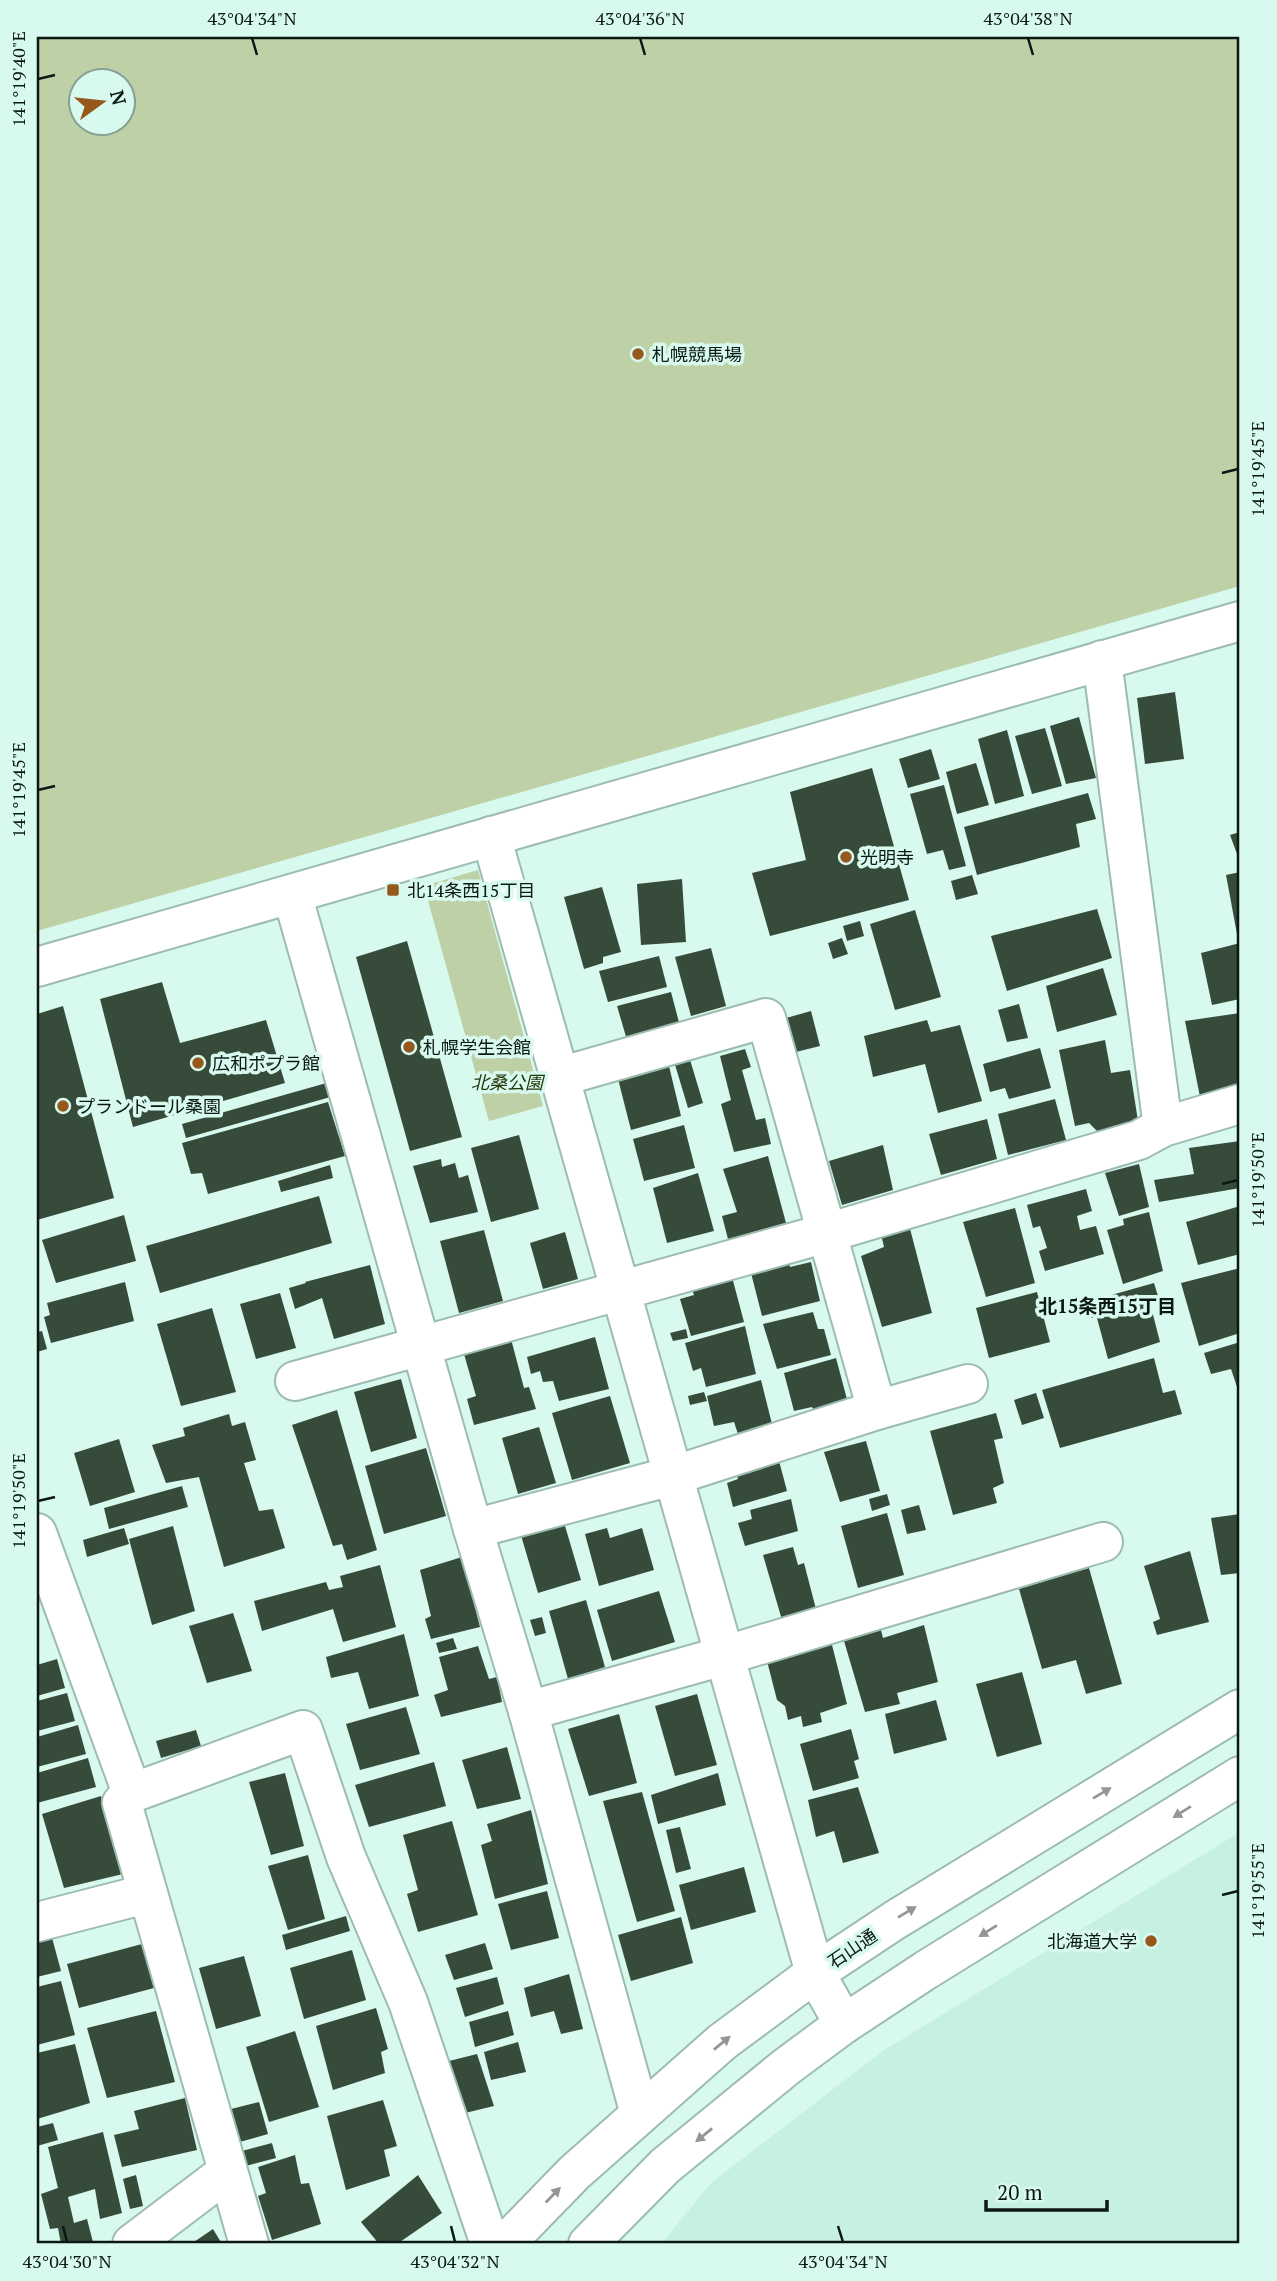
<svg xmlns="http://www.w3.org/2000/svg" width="1277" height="2281" viewBox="0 0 1277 2281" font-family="'PT Serif','Noto Sans JP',serif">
<rect width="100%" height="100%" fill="#d8f9ee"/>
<polygon fill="#c6f0e2" points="1240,1832 1240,2244 661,2244 711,2183 883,2051"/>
<g fill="#bdd0a6" fill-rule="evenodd">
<path d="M37,37H1240V586L37,931ZM80,80H122V122H80Z"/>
<polygon points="478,870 543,1106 489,1121 424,886"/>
</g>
<g fill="#374b3b">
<polygon points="1175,692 1184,759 1145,764 1137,698"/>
<polygon points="1079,717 1096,778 1066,784 1050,726"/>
<polygon points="1045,728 1062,786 1032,794 1015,736"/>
<polygon points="1007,730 1024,796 995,804 978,739"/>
<polygon points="931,749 940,779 908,788 899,759"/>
<polygon points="976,763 989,805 957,814 946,772"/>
<polygon points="872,768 909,900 770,936 752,873 806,860 790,792"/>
<polygon points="944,785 966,866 949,870 943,850 927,854 910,794"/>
<polygon points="1088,793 1096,819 1076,824 1080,847 977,875 964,827"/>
<polygon points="1240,832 1240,862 1230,835"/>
<polygon points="1240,872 1240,933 1237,934 1226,875"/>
<polygon points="972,875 978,894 956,900 951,881"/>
<polygon points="682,879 686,942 641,945 637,884"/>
<polygon points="602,887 621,952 603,957 603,963 584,969 564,897"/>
<polygon points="1097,909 1112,958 1007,991 991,936"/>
<polygon points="915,910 941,997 895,1010 870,924"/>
<polygon points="860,921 864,936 847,941 843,926"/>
<polygon points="842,938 848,954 833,959 828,943"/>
<polygon points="407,941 462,1137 410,1151 356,957"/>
<polygon points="1240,943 1240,999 1212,1005 1201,953"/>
<polygon points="711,948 726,1006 691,1016 675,957"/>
<polygon points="659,956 667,987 608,1002 599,971"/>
<polygon points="1103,968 1117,1015 1057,1032 1046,986"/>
<polygon points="162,982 180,1043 266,1020 285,1083 133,1127 100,999"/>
<polygon points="671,992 680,1026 627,1040 617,1006"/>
<polygon points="1019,1004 1028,1038 1007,1042 998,1010"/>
<polygon points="63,1006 114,1198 37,1220 37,1014"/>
<polygon points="811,1011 820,1046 788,1054 779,1020"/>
<polygon points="1240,1013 1240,1086 1200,1097 1185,1021"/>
<polygon points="927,1020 931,1032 960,1025 982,1101 938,1113 925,1064 873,1077 864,1036"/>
<polygon points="1105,1040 1111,1073 1130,1070 1138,1121 1097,1131 1089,1123 1075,1126 1059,1050"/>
<polygon points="1040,1048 1051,1088 1009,1099 1005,1088 990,1092 983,1064"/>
<polygon points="745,1049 751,1067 742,1070 756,1120 765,1118 771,1144 734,1152 721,1104 731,1100 720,1056"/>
<polygon points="688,1053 703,1103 688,1108 673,1058"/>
<polygon points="668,1062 681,1116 631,1130 617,1075"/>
<polygon points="330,1082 334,1096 186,1138 182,1124"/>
<polygon points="1055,1099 1066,1140 1008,1155 998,1114"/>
<polygon points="328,1102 345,1156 208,1194 202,1173 191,1174 182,1143"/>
<polygon points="987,1119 997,1159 941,1175 929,1134"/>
<polygon points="684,1125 695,1168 644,1181 633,1139"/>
<polygon points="519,1135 539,1209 491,1222 471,1148"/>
<polygon points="1240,1141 1240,1188 1159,1202 1154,1180 1194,1174 1189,1148"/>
<polygon points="883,1145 893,1190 842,1205 829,1161"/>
<polygon points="768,1156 786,1223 728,1239 722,1216 737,1212 723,1169"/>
<polygon points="441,1159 442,1167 455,1163 459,1178 468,1175 478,1212 430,1223 413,1166"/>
<polygon points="1139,1164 1149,1207 1119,1216 1105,1173"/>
<polygon points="330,1165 333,1178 281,1192 278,1181"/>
<polygon points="698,1173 714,1231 667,1243 653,1188"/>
<polygon points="1086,1189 1092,1211 1077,1216 1080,1230 1096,1226 1104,1254 1045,1271 1039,1251 1047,1248 1040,1226 1033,1228 1027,1205"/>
<polygon points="319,1196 332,1243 160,1293 146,1246"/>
<polygon points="1240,1206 1240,1254 1198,1265 1186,1222"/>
<polygon points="1015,1208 1035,1283 986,1297 963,1222"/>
<polygon points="1149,1212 1163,1271 1123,1284 1107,1230 1124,1225 1123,1219"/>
<polygon points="124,1215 136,1261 56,1283 42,1240"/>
<polygon points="908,1221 932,1313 882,1327 861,1256 884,1247 880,1230"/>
<polygon points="484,1230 503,1301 459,1313 440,1241"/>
<polygon points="565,1232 578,1279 543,1289 530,1243"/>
<polygon points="789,1261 790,1267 811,1262 820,1301 762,1316 751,1273"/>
<polygon points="370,1265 385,1324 334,1339 322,1298 295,1309 289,1288 306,1283 305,1282"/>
<polygon points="1240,1268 1240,1333 1199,1346 1181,1283"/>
<polygon points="732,1277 744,1322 691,1336 680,1299 694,1295 692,1289"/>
<polygon points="125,1282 134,1321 51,1343 44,1317 50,1315 47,1303"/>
<polygon points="1154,1283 1158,1296 1149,1299 1160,1342 1108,1359 1097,1318 1088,1318 1083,1303"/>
<polygon points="1037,1292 1050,1342 989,1358 976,1308"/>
<polygon points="280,1293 296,1348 256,1359 240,1304"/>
<polygon points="212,1308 236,1392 181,1406 157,1324"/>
<polygon points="813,1312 818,1329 824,1329 831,1355 777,1369 763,1324"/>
<polygon points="745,1326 756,1374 706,1387 701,1368 693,1371 685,1343"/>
<polygon points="686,1329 688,1338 673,1341 670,1333"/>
<polygon points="42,1331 47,1349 37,1352 37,1332"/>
<polygon points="595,1337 609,1389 559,1401 553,1381 543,1382 540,1371 531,1374 527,1357"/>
<polygon points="511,1339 524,1388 529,1387 536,1409 474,1425 467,1399 476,1396 464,1354"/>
<polygon points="1240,1342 1240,1396 1231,1369 1211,1374 1204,1353"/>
<polygon points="836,1358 848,1403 816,1414 812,1407 794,1411 784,1373"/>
<polygon points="1154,1358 1163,1393 1175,1390 1182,1414 1060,1448 1042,1390"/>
<polygon points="401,1379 417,1438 371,1452 354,1392"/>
<polygon points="761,1380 772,1424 750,1429 751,1435 739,1437 734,1422 714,1426 707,1396"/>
<polygon points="704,1392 707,1401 690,1405 688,1396"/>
<polygon points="1036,1393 1044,1418 1022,1425 1014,1400"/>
<polygon points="610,1396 630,1463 572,1480 552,1413"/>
<polygon points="337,1410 377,1550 347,1560 342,1544 333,1546 292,1425"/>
<polygon points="996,1413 1003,1438 994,1440 1004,1483 993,1488 997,1503 953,1515 930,1431"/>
<polygon points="229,1414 232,1426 245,1422 256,1460 244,1463 259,1511 273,1509 285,1548 224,1567 199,1477 166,1483 152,1445 185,1436 183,1428"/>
<polygon points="539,1427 556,1483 518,1494 502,1438"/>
<polygon points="119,1439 135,1492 90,1506 74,1453"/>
<polygon points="866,1441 880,1491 840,1502 824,1452"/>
<polygon points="426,1448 446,1516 384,1534 365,1466"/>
<polygon points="778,1457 787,1491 733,1507 727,1483 738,1479 735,1469"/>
<polygon points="182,1486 188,1507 109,1529 104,1508"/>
<polygon points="887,1494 890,1505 872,1511 869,1499"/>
<polygon points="791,1499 798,1531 745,1546 738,1523 752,1519 750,1510"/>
<polygon points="919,1505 926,1530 907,1534 901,1510"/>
<polygon points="887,1513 904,1575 858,1588 841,1526"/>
<polygon points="1240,1514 1240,1573 1221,1575 1211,1518"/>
<polygon points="563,1519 581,1580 538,1593 520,1532"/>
<polygon points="173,1526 195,1611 152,1625 129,1539"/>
<polygon points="124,1528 129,1544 87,1557 83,1540"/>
<polygon points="607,1528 610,1538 642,1528 654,1570 599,1586 585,1534"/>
<polygon points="793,1547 798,1565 804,1563 816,1609 782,1620 763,1555"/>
<polygon points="1190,1551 1209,1622 1157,1635 1153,1622 1160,1619 1144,1566"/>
<polygon points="462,1557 480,1627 431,1639 425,1619 431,1616 420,1570"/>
<polygon points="380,1565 396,1627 343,1642 333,1609 262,1631 254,1601 326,1582 329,1590 343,1587 340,1576"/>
<polygon points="1089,1568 1122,1684 1086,1694 1076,1660 1042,1669 1019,1589"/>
<polygon points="659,1591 675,1642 612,1661 597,1610"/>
<polygon points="586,1600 605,1667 568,1679 549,1611"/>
<polygon points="233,1613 252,1671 207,1683 189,1626"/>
<polygon points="542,1617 546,1633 535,1636 530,1620"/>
<polygon points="924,1625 938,1682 897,1693 900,1704 865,1712 844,1641 881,1630 883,1638"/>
<polygon points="404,1634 419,1696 369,1709 358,1672 331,1678 326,1657"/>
<polygon points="453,1638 457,1649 439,1653 436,1643"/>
<polygon points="831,1641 847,1704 820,1713 822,1722 803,1727 801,1716 788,1720 785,1706 777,1700 767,1661"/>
<polygon points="478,1646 489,1679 497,1677 502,1702 441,1717 434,1695 448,1690 439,1657"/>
<polygon points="57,1659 65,1688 37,1696 37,1665"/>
<polygon points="1022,1672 1042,1744 997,1757 976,1684"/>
<polygon points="67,1693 75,1721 37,1731 37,1701"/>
<polygon points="697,1694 717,1765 675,1776 655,1706"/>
<polygon points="936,1700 947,1740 894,1754 885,1714"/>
<polygon points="406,1707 420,1754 360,1770 346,1724"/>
<polygon points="619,1714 637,1783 589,1796 568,1729"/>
<polygon points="78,1725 86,1754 37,1767 37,1737"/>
<polygon points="851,1729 859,1759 854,1761 859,1778 813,1791 800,1744"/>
<polygon points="196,1730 201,1746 161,1758 156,1741"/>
<polygon points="507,1747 521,1799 477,1809 462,1760"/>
<polygon points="88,1758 96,1787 37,1803 37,1773"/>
<polygon points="434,1762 446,1806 369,1827 355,1785"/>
<polygon points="285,1773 304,1846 271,1855 249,1782"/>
<polygon points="718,1773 726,1805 658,1824 651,1795"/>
<polygon points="858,1787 879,1853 843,1863 834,1831 816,1837 808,1800"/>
<polygon points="642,1792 675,1911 637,1922 603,1801"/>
<polygon points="101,1796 123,1874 64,1888 42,1814"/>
<polygon points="531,1810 548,1884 495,1899 481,1845 492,1841 487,1824"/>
<polygon points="452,1821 478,1915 418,1932 407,1894 418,1890 403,1835"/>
<polygon points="680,1827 691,1869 676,1873 666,1830"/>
<polygon points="308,1855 325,1919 288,1930 268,1866"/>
<polygon points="744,1867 756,1912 691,1930 679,1885"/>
<polygon points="547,1891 559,1938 511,1950 498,1904"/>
<polygon points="346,1916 350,1931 286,1950 282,1935"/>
<polygon points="681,1917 693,1963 631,1981 618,1935"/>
<polygon points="51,1934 61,1971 37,1977 37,1938"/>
<polygon points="485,1943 493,1969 454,1980 445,1955"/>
<polygon points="142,1944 154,1988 79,2008 67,1964"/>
<polygon points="352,1950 366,2000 304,2019 290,1968"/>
<polygon points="244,1956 261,2016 216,2029 199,1968"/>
<polygon points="569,1974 583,2029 561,2034 554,2011 531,2017 524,1988"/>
<polygon points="497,1977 504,2004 465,2017 456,1988"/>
<polygon points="61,1981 75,2035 37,2045 37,1987"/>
<polygon points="376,2008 388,2049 381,2052 385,2073 333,2090 316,2026"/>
<polygon points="156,2011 175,2082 107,2098 87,2028"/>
<polygon points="508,2011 514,2035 475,2047 469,2022"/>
<polygon points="295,2031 319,2107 269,2122 246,2047"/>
<polygon points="518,2042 526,2072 491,2080 484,2052"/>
<polygon points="75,2044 90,2103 37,2119 37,2053"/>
<polygon points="477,2054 494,2106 465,2113 449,2061"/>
<polygon points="185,2098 197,2150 122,2167 114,2135 139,2129 134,2111"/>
<polygon points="383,2100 397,2146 384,2150 390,2176 346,2190 327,2116"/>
<polygon points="259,2102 268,2134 236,2143 227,2110"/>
<polygon points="53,2123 58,2140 37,2146 37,2127"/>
<polygon points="103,2132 122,2213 100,2219 95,2189 68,2197 74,2223 87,2219 93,2242 61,2244 58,2228 50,2229 41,2194 58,2188 48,2147"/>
<polygon points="272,2143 276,2158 246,2166 242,2151"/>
<polygon points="295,2155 301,2184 309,2183 321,2224 272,2240 258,2196 266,2193 258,2167"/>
<polygon points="136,2175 143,2206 130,2209 123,2179"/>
<polygon points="418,2175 442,2213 397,2244 379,2244 361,2222"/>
<polygon points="213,2229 222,2244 191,2244"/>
</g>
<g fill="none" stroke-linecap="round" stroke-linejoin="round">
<g stroke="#9dbcb1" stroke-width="42">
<g id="minor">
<polyline points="1102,660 1163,1127"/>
<polyline points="491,836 815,1973 844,2024"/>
<polyline points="292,894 473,1529 528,1711 640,2114"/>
<polyline points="37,967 1240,621"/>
<polyline points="559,1077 766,1018 877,1410"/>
<polyline points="295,1381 827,1233 1139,1140 1163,1127 1240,1104"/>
<polyline points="473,1529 672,1476 877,1410 968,1384"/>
<polyline points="37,1533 132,1793"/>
<polyline points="528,1711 723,1656 1103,1542"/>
<polyline points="37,1922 146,1894"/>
<polyline points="132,2244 227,2172"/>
<polyline points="249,2244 122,1803 132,1793 303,1730 346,1857 408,2002 490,2244"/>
</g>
</g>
<g stroke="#9dbcb1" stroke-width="42">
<g id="secondary">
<polyline points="505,2244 574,2173 722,2042 815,1973 895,1920 1240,1709"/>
<polyline points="588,2244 665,2166 786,2067 844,2024 926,1970 1240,1776"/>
</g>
</g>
<use href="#minor" stroke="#fff" stroke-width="38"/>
<use href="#secondary" stroke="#fff" stroke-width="38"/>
</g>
<defs><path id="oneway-solid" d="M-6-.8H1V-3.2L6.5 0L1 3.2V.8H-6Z" transform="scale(1.75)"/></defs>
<g fill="#929795">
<use href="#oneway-solid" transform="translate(1102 1793) rotate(-31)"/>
<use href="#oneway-solid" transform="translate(1182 1812) rotate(148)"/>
<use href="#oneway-solid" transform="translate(907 1912) rotate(-31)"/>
<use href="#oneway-solid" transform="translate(988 1931) rotate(148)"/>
<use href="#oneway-solid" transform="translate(722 2043) rotate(-39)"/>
<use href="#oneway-solid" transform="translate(704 2135) rotate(141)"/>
<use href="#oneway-solid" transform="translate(553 2195) rotate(-46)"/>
</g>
<path fill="none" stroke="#0c1814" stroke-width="2.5" d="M252,38L257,55M640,38L645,55M1028,38L1033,55M38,79L55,75M1222,473L1238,469M38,790L55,786M1222,1184L1238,1180M38,1501L55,1497M1222,1895L1238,1891M63,2226L67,2242M451,2226L455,2242M838,2226L843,2242"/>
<g fill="#96581d" stroke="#d8f9ee" stroke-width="2.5">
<circle cx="638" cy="354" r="7"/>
<circle cx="846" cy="857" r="7"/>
<rect x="386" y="883" width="14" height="14" rx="3.5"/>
<circle cx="409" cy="1047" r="7"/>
<circle cx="198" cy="1063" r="7"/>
<circle cx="63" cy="1106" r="7"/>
<circle cx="1151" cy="1941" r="7"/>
</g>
<g text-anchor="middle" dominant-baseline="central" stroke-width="7" stroke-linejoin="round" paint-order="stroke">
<g font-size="18" fill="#0c1814" stroke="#d8f9ee" text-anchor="start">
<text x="652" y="354">札幌競馬場</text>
<text x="860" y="857">光明寺</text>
<text x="407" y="890">北14条西15丁目</text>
<text x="423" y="1047">札幌学生会館</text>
<text x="212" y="1063">広和ポプラ館</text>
<text x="77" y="1106">プランドール桑園</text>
<text x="1137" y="1941" text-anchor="end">北海道大学</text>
</g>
<g font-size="18" font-style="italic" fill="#26360c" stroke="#d8f9ee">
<text x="507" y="1082">北桑公園</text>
</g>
<g font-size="18" fill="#0c1814" stroke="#d8f9ee">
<text transform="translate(852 1948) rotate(-34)">石山通</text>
</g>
<g font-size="19" font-weight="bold" fill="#0c1814" stroke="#d8f9ee">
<text x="1107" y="1305">北15条西15丁目</text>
</g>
</g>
<rect width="1277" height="2281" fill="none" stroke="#d8f9ee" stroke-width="77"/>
<g transform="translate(102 102) rotate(75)"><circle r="33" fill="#d8f9ee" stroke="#869f97" stroke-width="2"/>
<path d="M0-5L12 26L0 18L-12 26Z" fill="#96581d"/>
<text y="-10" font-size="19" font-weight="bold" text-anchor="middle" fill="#0c1814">N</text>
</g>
<path d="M986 2200v10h121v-10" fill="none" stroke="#0c1814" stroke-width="3.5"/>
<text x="997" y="2200" font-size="21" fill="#0c1814" stroke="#d8f9ee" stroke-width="5" paint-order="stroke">20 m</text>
<rect x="38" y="38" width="1200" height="2204" fill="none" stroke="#0c1814" stroke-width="2.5"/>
<g font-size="18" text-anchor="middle" fill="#0c1814">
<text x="252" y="25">43°04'34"N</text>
<text x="640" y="25">43°04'36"N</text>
<text x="1028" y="25">43°04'38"N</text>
<text transform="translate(19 79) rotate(-90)" y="6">141°19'40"E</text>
<text transform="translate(1258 469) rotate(-90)" y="6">141°19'45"E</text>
<text transform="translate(19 790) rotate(-90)" y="6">141°19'45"E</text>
<text transform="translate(1258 1180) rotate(-90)" y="6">141°19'50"E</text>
<text transform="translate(19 1501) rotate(-90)" y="6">141°19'50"E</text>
<text transform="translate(1258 1891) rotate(-90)" y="6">141°19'55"E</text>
<text x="67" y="2268">43°04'30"N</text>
<text x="455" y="2268">43°04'32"N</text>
<text x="843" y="2268">43°04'34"N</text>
</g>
</svg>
